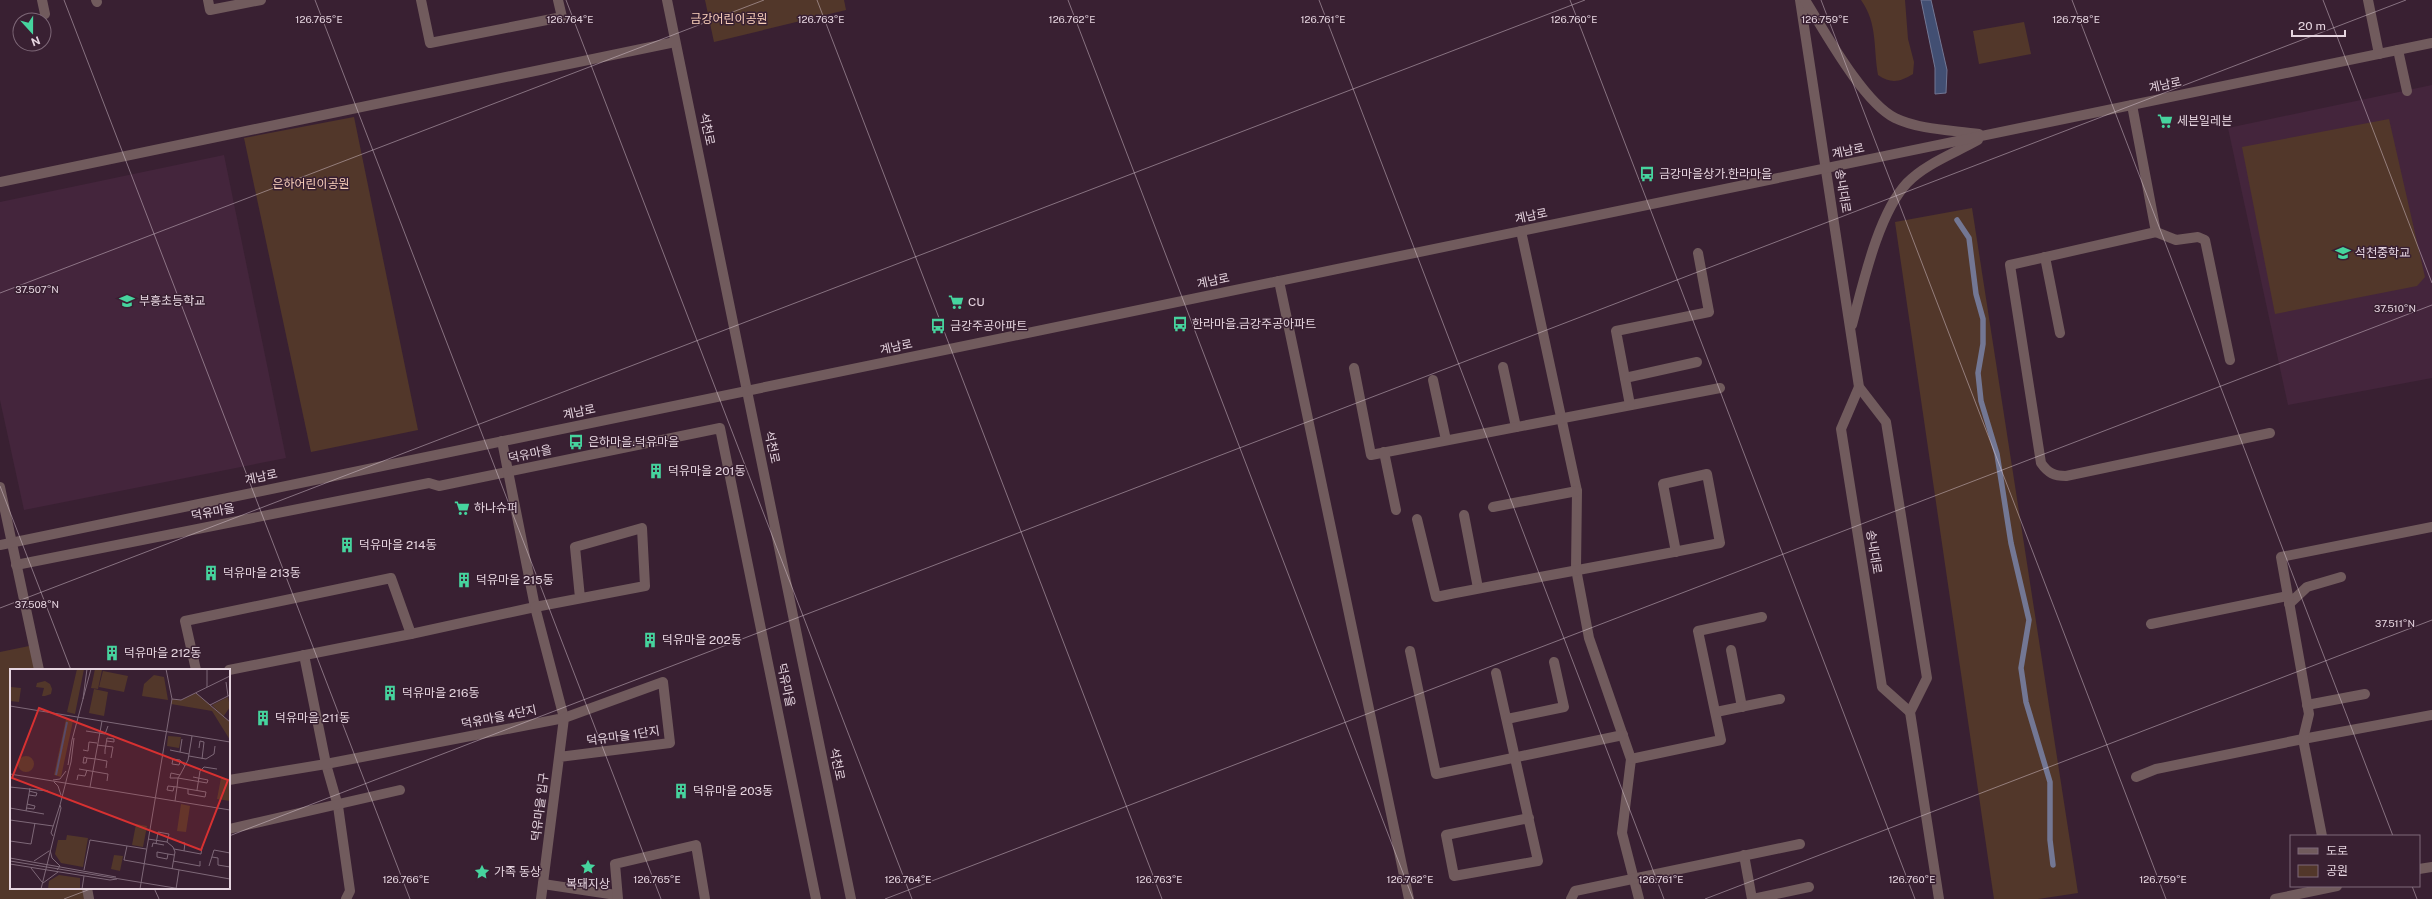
<svg xmlns="http://www.w3.org/2000/svg" width="2432" height="899" viewBox="0 0 2432 899" font-family="'Public Sans','Noto Sans KR',sans-serif">
<rect width="100%" height="100%" fill="#392032"/>
<g fill="#44253c">
<polygon points="2432,85 2432,378 2288,405 2228,128"/>
<polygon points="224,155 286,458 24,510 0,400 0,202"/>
</g>
<g fill="#52372a">
<polygon points="705,0 844,0 846,10 714,42"/>
<path d="M1861,0H1905L1908,39L1914,62L1913,74C1900,82 1891,84 1878,75C1873,48 1878,24 1861,0Z"/>
<polygon points="2024,22 2031,54 1979,64 1973,31"/>
<polygon points="354,117 418,430 311,452 244,138"/>
<polygon points="2389,119 2425,277 2417,286 2275,314 2242,147"/>
<polygon points="1972,208 2078,893 2038,899 1994,899 1895,222"/>
<polygon points="34,645 39,670 11,670 11,888 87,888 89,899 0,899 0,652"/>
</g>
<polygon fill="#424f73" stroke="#737794" points="1921,0 1931,0 1947,70 1946,93 1935,94 1935,68"/>
<g fill="none" stroke-linecap="round" stroke-linejoin="round">
<polyline stroke="#737794" stroke-width="5.5" points="1957,220 1969,238 1976,294 1983,319 1983,344 1978,373 1981,401 1997,454 2011,543 2029,620 2021,668 2026,702 2050,782 2050,840 2053,865"/>
<g stroke="#715b5d" stroke-width="10">
<polyline points="42,0 45,14"/>
<polyline points="96,0 97,2"/>
<polyline points="208,0 210,10 261,0"/>
<polyline points="421,0 430,43 562,17 558,0"/>
<polyline points="667,0 851,899"/>
<polyline points="1800,0 1859,387 1886,422 1927,678 1910,712 1939,899"/>
<path d="M1805,0C1825,32 1863,102 1895,118C1920,130 1952,130 1979,134"/>
<polyline points="2368,0 2379,54"/>
<polyline points="2398,50 2407,91"/>
<path d="M2132,105L2156,232L2010,265L2041,463C2048,473 2054,476 2066,476L2270,433"/>
<polyline points="0,182 675,42"/>
<polyline points="1521,231 1577,491 1576,569 1589,638 1631,759 1622,833 1639,899"/>
<polyline points="2156,232 2176,240 2198,237 2205,240 2230,360"/>
<polyline points="2045,257 2060,333"/>
<polyline points="1279,281 1409,899"/>
<path d="M1852,325C1863,284 1878,214 1907,183C1925,164 1955,153 1978,140"/>
<polyline points="1503,367 1516,427"/>
<polyline points="1354,368 1371,455 1720,388"/>
<polyline points="1625,378 1697,362"/>
<polyline points="1433,380 1446,440"/>
<polyline points="1859,387 1841,429 1882,687 1910,712"/>
<polyline points="1630,405 1616,331 1709,312 1698,253"/>
<polyline points="1384,452 1396,510"/>
<polyline points="0,487 39,670"/>
<polyline points="1493,507 1577,491"/>
<polyline points="1464,515 1478,588"/>
<path d="M1417,519L1436,597C1531,578 1625,562 1720,543L1707,474L1663,484L1676,552"/>
<polyline points="0,545 2432,43"/>
<polyline points="16,565 429,483 439,486 720,428 816,899"/>
<polyline points="2289,604 2307,587 2341,577"/>
<polyline points="2151,624 2288,596"/>
<polyline points="1731,650 1742,707"/>
<polyline points="1410,651 1436,774 1623,735"/>
<polyline points="304,655 326,764 338,806 350,891 346,899"/>
<polyline points="196,670 185,621 391,578 411,634"/>
<polyline points="229,670 411,634 535,607 502,441"/>
<polyline points="1496,673 1538,861 1454,876 1446,835 1529,818"/>
<polyline points="2307,705 2365,694"/>
<polyline points="1716,712 1780,699"/>
<polyline points="1507,719 1564,707 1554,662"/>
<polyline points="1631,759 1721,740 1698,631 1762,617"/>
<polyline points="2136,777 2156,769 2303,739 2432,715"/>
<polyline points="229,780 326,764 564,718 535,607 645,586 642,528 575,547 580,598"/>
<polyline points="229,829 400,790"/>
<polyline points="2322,836 2303,739 2309,714 2281,557 2432,527"/>
<polyline points="1744,855 1752,899"/>
<polyline points="2419,869 2432,867"/>
<polyline points="543,884 616,895"/>
<polyline points="87,888 89,899"/>
<polyline points="541,899 564,718 663,682 670,743 559,757"/>
<polyline points="618,899 615,864 696,845 705,899"/>
<polyline points="1571,899 1575,891 1800,844"/>
<polyline points="1753,899 1809,887"/>
<polyline points="2275,899 2337,886"/>
</g>
</g>
<path fill="none" stroke="#e6d5e0" stroke-width="1" stroke-opacity="0.45" d="M64,0L410,899M315,0L661,899M566,0L912,899M817,0L1162,899M1068,0L1413,899M1319,0L1664,899M1570,0L1915,899M1821,0L2166,899M2072,0L2393,836M2323,0L2432,283M0,293L764,0M0,486L71,670M0,608L1585,0M229,836L2406,0M2412,886L2417,899M154,888L159,899M64,899L93,888M885,899L2432,305M1705,899L2432,620"/>
<defs>
<g id="supermarket-bare" transform="scale(1.2)"><path d="M-6-5.5h2.5l.6 2H6L4.5 2H-2.5L-4.4-4H-6ZM-1.5 3.2a1.3 1.3 0 1 0 .1 0ZM3 3.2a1.3 1.3 0 1 0 .1 0Z" fill="#46d49e" stroke="#392032" stroke-width="2.5" paint-order="stroke"/></g>
<g id="bus-bare" transform="scale(1.2)"><path d="M-5-6H5V4H4V6H2V4H-2V6H-4V4H-5ZM-3.5-4V0h7V-4ZM-3.5 1.2v1.5H-2V1.2ZM2 1.2v1.5H3.5V1.2Z" fill="#46d49e" stroke="#392032" stroke-width="2.5" paint-order="stroke"/></g>
<g id="school-bare" transform="scale(1.2)"><path d="M0-5L7-2L0 1L-7-2ZM-4 1L0 2.5L4 1V4Q0 6-4 4Z" fill="#46d49e" stroke="#392032" stroke-width="2.5" paint-order="stroke"/></g>
<g id="building-bare" transform="scale(1.2)"><path d="M-4-6H4V6H1V3H-1V6H-4ZM-2.5-4.3h1.7v1.8h-1.7ZM.8-4.3h1.7v1.8H.8ZM-2.5-1h1.7V.8h-1.7ZM.8-1h1.7V.8H.8Z" fill="#46d49e" stroke="#392032" stroke-width="2.5" paint-order="stroke"/></g>
<g id="sight-bare" transform="scale(1.2)"><path d="M0-6L1.8-2.2L6-1.7L2.9 1.2L3.7 5.4L0 3.3L-3.7 5.4L-2.9 1.2L-6-1.7L-1.8-2.2Z" fill="#46d49e" stroke="#392032" stroke-width="2.5" paint-order="stroke"/></g>
</defs>
<g fill-rule="evenodd">
<use href="#supermarket-bare" x="2165" y="121"/>
<use href="#bus-bare" x="1647" y="174"/>
<use href="#school-bare" x="2343" y="253"/>
<use href="#school-bare" x="127" y="301"/>
<use href="#supermarket-bare" x="956" y="302"/>
<use href="#bus-bare" x="1180" y="324"/>
<use href="#bus-bare" x="938" y="326"/>
<use href="#bus-bare" x="576" y="442"/>
<use href="#building-bare" x="656" y="471"/>
<use href="#supermarket-bare" x="462" y="508"/>
<use href="#building-bare" x="347" y="545"/>
<use href="#building-bare" x="211" y="573"/>
<use href="#building-bare" x="464" y="580"/>
<use href="#building-bare" x="650" y="640"/>
<use href="#building-bare" x="112" y="653"/>
<use href="#building-bare" x="390" y="693"/>
<use href="#building-bare" x="263" y="718"/>
<use href="#building-bare" x="681" y="791"/>
<use href="#sight-bare" x="588" y="867"/>
<use href="#sight-bare" x="482" y="872"/>
</g>
<g text-anchor="middle" dominant-baseline="central" stroke-width="3" stroke-linejoin="round" paint-order="stroke">
<g font-size="12" fill="#fbd1bc" stroke="#392032">
<text x="729" y="19">금강어린이공원</text>
<text x="311" y="184">은하어린이공원</text>
</g>
<g font-size="12" fill="#e6d5e0" stroke="#392032">
<text transform="translate(2165 85) rotate(-12)">계남로</text>
<text transform="translate(707 129) rotate(78)">석천로</text>
<text transform="translate(1848 151) rotate(-12)">계남로</text>
<text transform="translate(1843 191) rotate(81)">송내대로</text>
<text transform="translate(1531 216) rotate(-12)">계남로</text>
<text transform="translate(1213 281) rotate(-12)">계남로</text>
<text transform="translate(896 347) rotate(-12)">계남로</text>
<text transform="translate(579 412) rotate(-12)">계남로</text>
<text transform="translate(772 447) rotate(78)">석천로</text>
<text transform="translate(530 454) rotate(-12)">덕유마을</text>
<text transform="translate(261 477) rotate(-12)">계남로</text>
<text transform="translate(213 512) rotate(-11)">덕유마을</text>
<text transform="translate(1874 552) rotate(81)">송내대로</text>
<text transform="translate(786 685) rotate(78)">덕유마을</text>
<text transform="translate(499 717) rotate(-11)">덕유마을 4단지</text>
<text transform="translate(623 736) rotate(-8)">덕유마을 1단지</text>
<text transform="translate(837 764) rotate(78)">석천로</text>
<text transform="translate(540 807) rotate(-83)">덕유마을 입구</text>
</g>
<g font-size="12" fill="#e6d5e0" stroke="#392032" text-anchor="start">
<text x="2177" y="121">세븐일레븐</text>
<text x="1659" y="174">금강마을상가.한라마을</text>
<text x="2355" y="253">석천중학교</text>
<text x="139" y="301">부흥초등학교</text>
<text x="968" y="302">CU</text>
<text x="1192" y="324">한라마을.금강주공아파트</text>
<text x="950" y="326">금강주공아파트</text>
<text x="588" y="442">은하마을.덕유마을</text>
<text x="668" y="471">덕유마을 201동</text>
<text x="474" y="508">하나슈퍼</text>
<text x="359" y="545">덕유마을 214동</text>
<text x="223" y="573">덕유마을 213동</text>
<text x="476" y="580">덕유마을 215동</text>
<text x="662" y="640">덕유마을 202동</text>
<text x="124" y="653">덕유마을 212동</text>
<text x="402" y="693">덕유마을 216동</text>
<text x="275" y="718">덕유마을 211동</text>
<text x="693" y="791">덕유마을 203동</text>
<text x="494" y="872">가족 동상</text>
<text x="588" y="884" text-anchor="middle">복돼지상</text>
</g>
</g>
<g transform="translate(10 669)">
<rect width="220" height="220" fill="#392032"/>
<path d="M67,0H74L65,45L57,43ZM85,0L92,1L88,20L81,19ZM93,2L118,7L114,23L89,18ZM144,6L154,8L158,31L132,27L134,15ZM35,12L40,15L42,20L41,25L35,27H32L34,19L26,18L27,14ZM1,18L11,19L9,33L0,32ZM84,20L98,23L94,47L79,44ZM186,24L220,53V71L202,42L161,35L162,30L171,31ZM218,28L220,38L213,48L202,36ZM56,50L63,52L51,108L44,106ZM158,67L171,68L169,79L157,77ZM8 95a8 8 0 1 1 16 0a8 8 0 1 1-16 0ZM211,109L220,110V132L207,130ZM171,135L180,137L176,163L167,162ZM126,155L137,157L133,178L122,176ZM57,166L78,169L73,198L51,194L45,185L48,171H56ZM104,186L113,187L110,202L101,200ZM49,206L70,209V220H38L39,212Z" fill="#52372a"/>
<path fill="none" stroke="#424f73" stroke-width="2" d="M46,106L57,53"/>
<path fill="none" stroke="#7e6878" stroke-width="1" d="M197,0V18M216,13L218,27M186,24L220,53M73,30L77,0M162,30L171,31L220,7M200,36L220,26M0,37L220,73M76,62L95,65L98,57M87,76L103,78L101,89M189,79L190,72L194,73L192,90M73,81L78,82L79,73L87,74M160,81L179,85M170,83L172,70M95,85V81L97,69L104,70V73L97,72M179,87L196,90L204,85L205,77M77,89L76,94H73L74,88L77,89L86,90L97,92L96,99M170,93L169,96L162,95L163,90L170,91L175,97M58,96L62,71L81,0M69,100L98,105L97,112M0,105L220,141M170,106L161,104L160,109H168L170,106L178,91L182,67M43,111L50,110L56,102M67,111L68,106L75,107L77,101M44,113L48,117L51,126M0,118L38,122M80,118L92,52M164,118L163,122L157,121L158,117L167,118L168,109L197,114L198,111L183,108M187,121L190,102L194,98L207,100M19,126L26,127L27,124L19,122M165,132L167,118L178,120V125L195,128L196,123L178,120M0,139L34,145M16,139L24,140L25,137L17,135M16,142L20,119M0,151L43,157M43,167L41,164L50,136M138,170L157,173L163,178L165,183L162,200M0,172L21,175L25,154M169,173L175,174L174,182M146,175L148,163L159,165L157,173M117,177L114,191L220,210M142,178L143,174L154,176M164,180L191,185L192,178M40,181L42,189L50,197L47,201M158,185L157,190L147,188V183L158,185L164,186M202,188L208,189V196L220,198M0,189L106,208M0,192L171,220M24,192L39,182M163,192L190,197V192M0,195L100,211L107,210M199,197L204,181L220,184M21,199L32,213M74,201L80,171L136,180M33,214L48,203M31,220L51,139L50,136L61,93L64,69M72,220L74,207M130,220L162,30L156,0M166,220L169,201"/>
<path fill="#d73131" fill-opacity="0.15" stroke="#d73131" stroke-width="2" d="M29,39L218,111L191,181L2,109Z"/>
<rect width="220" height="220" fill="none" stroke="#e6d5e0" stroke-width="2"/>
</g>
<g font-size="10" text-anchor="middle" fill="#e6d5e0" stroke="#392032" stroke-width="3" stroke-linejoin="round" paint-order="stroke">
<text x="319" y="23">126.765°E</text>
<text x="570" y="23">126.764°E</text>
<text x="821" y="23">126.763°E</text>
<text x="1072" y="23">126.762°E</text>
<text x="1323" y="23">126.761°E</text>
<text x="1574" y="23">126.760°E</text>
<text x="1825" y="23">126.759°E</text>
<text x="2076" y="23">126.758°E</text>
<text x="37" y="293">37.507°N</text>
<text x="2395" y="312">37.510°N</text>
<text x="37" y="608">37.508°N</text>
<text x="2395" y="627">37.511°N</text>
<text x="406" y="883">126.766°E</text>
<text x="657" y="883">126.765°E</text>
<text x="908" y="883">126.764°E</text>
<text x="1159" y="883">126.763°E</text>
<text x="1410" y="883">126.762°E</text>
<text x="1661" y="883">126.761°E</text>
<text x="1912" y="883">126.760°E</text>
<text x="2163" y="883">126.759°E</text>
</g>
<rect x="2290" y="835" width="130" height="52" fill="#392032" stroke="#7e6878"/>
<rect x="2298" y="848" width="20" height="6" fill="#715b5d" stroke="#7e6878"/>
<text x="2326" y="855" font-size="12" fill="#e6d5e0">도로</text>
<rect x="2298" y="865" width="20" height="12" fill="#52372a" stroke="#7e6878"/>
<text x="2326" y="875" font-size="12" fill="#e6d5e0">공원</text>
<g transform="translate(32 32) rotate(159)"><circle r="19" fill="#392032" stroke="#7e6878"/>
<path d="M0-3L7 15L0 10L-7 15Z" fill="#46d49e"/>
<text y="-6" font-size="11" font-weight="bold" text-anchor="middle" fill="#e6d5e0">N</text>
</g>
<path d="M2292 30v6h53v-6" fill="none" stroke="#e6d5e0" stroke-width="2"/>
<text x="2298" y="30" font-size="12" fill="#e6d5e0" stroke="#392032" stroke-width="3" paint-order="stroke">20 m</text>
</svg>
